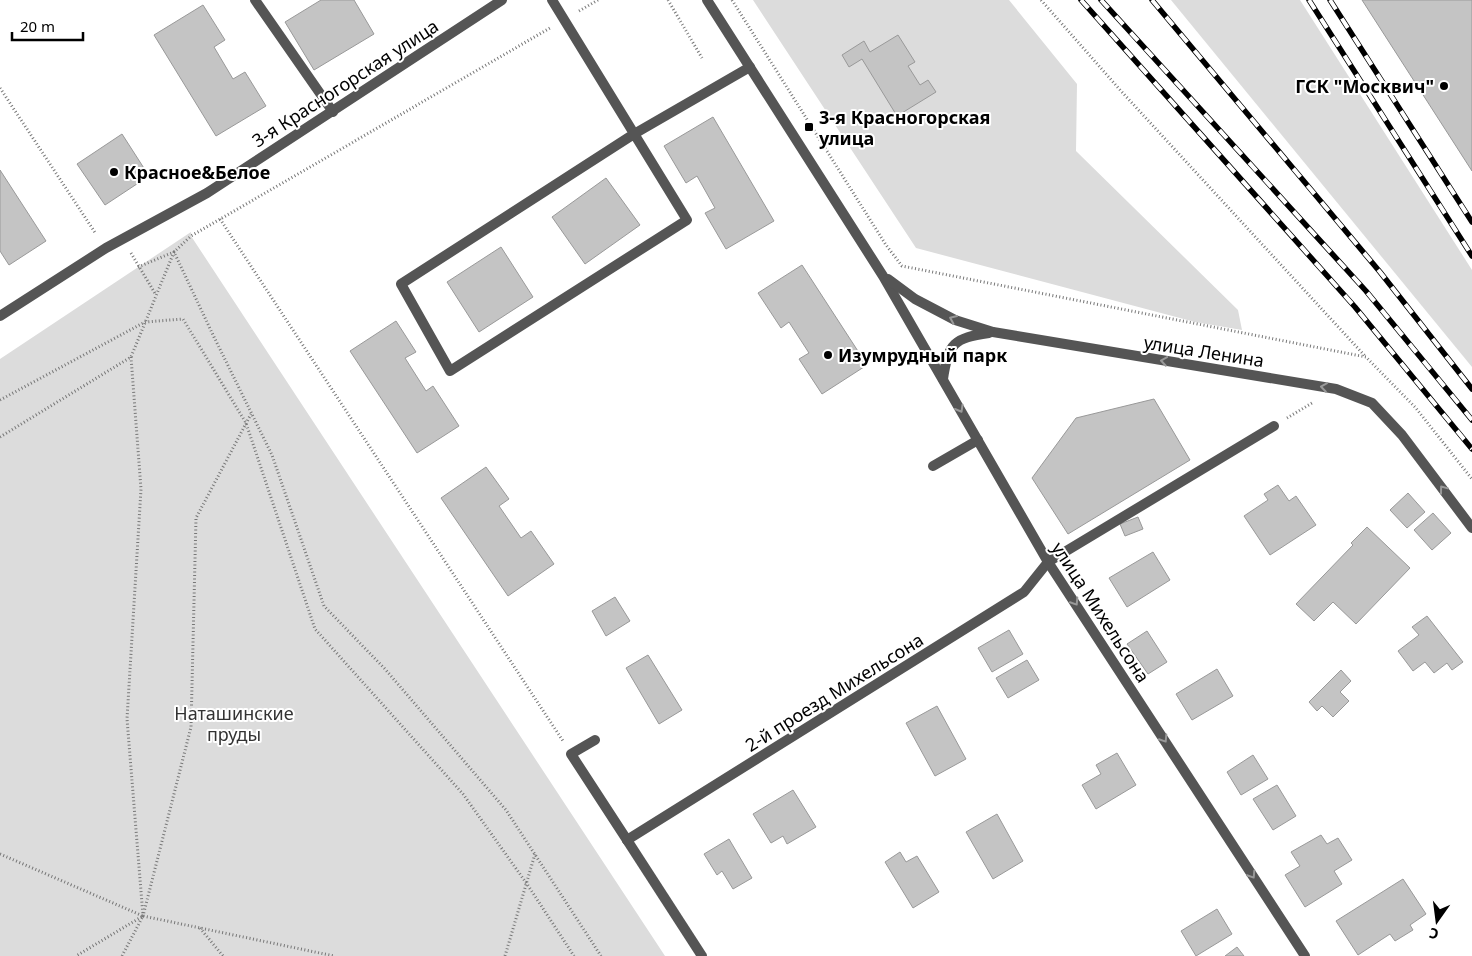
<svg xmlns="http://www.w3.org/2000/svg" width="1472" height="956" viewBox="0 0 1472 956" font-family="'Noto Sans',sans-serif">
<rect width="100%" height="100%" fill="#fff"/>
<g fill="#dcdcdc">
<polygon points="753,0 1009,0 1077,84 1076,151 1238,310 1242,330 1195,322 916,248"/>
<polygon points="1171,0 1300,0 1472,270 1472,367"/>
<polygon points="191,232 191,236 665,956 0,956 0,359"/>
</g>
<g fill="#c4c4c4" stroke="#999">
<polygon points="321,0 354,0 374,34 314,70 285,22"/>
<polygon points="1362,0 1472,0 1472,171"/>
<polygon points="203,5 225,40 214,47 233,79 245,72 266,106 216,136 154,35"/>
<polygon points="898,35 915,62 908,66 920,85 928,80 936,92 897,116 862,59 849,67 842,55 864,41 870,52"/>
<polygon points="713,117 774,221 726,249 705,213 715,208 697,176 686,183 664,146"/>
<polygon points="122,134 149,176 105,205 77,164"/>
<polygon points="0,170 46,241 9,265 0,251"/>
<polygon points="606,178 640,225 585,264 552,217"/>
<polygon points="501,247 533,297 479,332 447,282"/>
<polygon points="802,265 867,365 822,394 799,359 809,353 789,322 781,328 758,293"/>
<polygon points="396,321 416,352 405,358 426,391 433,386 459,426 417,453 350,351"/>
<polygon points="1154,399 1190,460 1068,534 1032,478 1076,418"/>
<polygon points="486,467 509,499 499,506 521,538 531,531 554,564 508,596 441,498"/>
<polygon points="1278,485 1289,501 1296,496 1316,525 1270,555 1244,516 1268,500 1264,494"/>
<polygon points="1408,493 1425,512 1407,528 1390,510"/>
<polygon points="1433,513 1451,533 1432,550 1414,530"/>
<polygon points="1138,517 1143,529 1125,536 1120,524"/>
<polygon points="1367,527 1410,568 1356,624 1333,602 1314,621 1296,604 1353,545 1351,543"/>
<polygon points="1153,552 1170,580 1127,607 1109,578"/>
<polygon points="615,597 630,621 606,636 592,611"/>
<polygon points="1427,616 1463,662 1452,670 1447,663 1434,673 1425,662 1413,671 1398,651 1419,635 1412,627"/>
<polygon points="1009,630 1023,654 992,672 978,648"/>
<polygon points="1147,631 1167,662 1148,674 1127,644"/>
<polygon points="648,655 682,710 659,724 626,668"/>
<polygon points="1027,660 1039,680 1008,698 996,678"/>
<polygon points="1217,669 1233,696 1192,720 1176,694"/>
<polygon points="1341,670 1351,681 1340,692 1349,701 1333,717 1322,706 1317,711 1309,702"/>
<polygon points="937,706 966,759 935,776 906,723"/>
<polygon points="1117,753 1136,785 1096,809 1082,785 1101,774 1096,765"/>
<polygon points="1253,755 1268,779 1241,795 1227,772"/>
<polygon points="1277,785 1296,816 1273,830 1253,799"/>
<polygon points="793,790 816,827 787,844 783,836 771,843 753,814"/>
<polygon points="997,814 1023,861 993,879 966,832"/>
<polygon points="1321,835 1327,844 1338,838 1352,860 1334,871 1342,884 1305,907 1285,875 1300,866 1291,852"/>
<polygon points="729,839 752,878 733,889 722,871 717,875 704,854"/>
<polygon points="900,852 906,862 917,856 939,892 913,908 885,862"/>
<polygon points="1403,879 1426,914 1410,925 1413,930 1395,941 1390,934 1358,955 1336,921"/>
<polygon points="1217,909 1232,934 1196,956 1181,931"/>
<polygon points="1237,947 1244,956 1225,956"/>
</g>
<g fill="none" stroke-linecap="round" stroke-linejoin="round">
<g stroke="#777" stroke-width="3" stroke-dasharray="1 2.5" stroke-linecap="butt">
<polyline points="668,0 702,58"/>
<polyline points="732,0 886,245 902,266 1366,357 1415,407 1472,479"/>
<polyline points="1041,0 1121,91 1365,356"/>
<polyline points="579,11 598,0"/>
<polyline points="0,88 96,234"/>
<polyline points="220,219 563,741"/>
<polyline points="131,253 156,295"/>
<polyline points="138,267 174,252 191,236 550,28"/>
<polyline points="131,357 141,489 127,719 143,916 191,727 196,518 251,414"/>
<polyline points="0,400 145,322 183,319 246,423 315,629 463,794 527,884 574,956"/>
<polyline points="1287,418 1312,403"/>
<polyline points="0,437 131,357 174,252 214,337 272,455 324,606 385,669 506,810 601,956"/>
<polyline points="0,854 143,916 76,956"/>
<polyline points="200,928 223,956"/>
<polyline points="122,956 143,916 334,956"/>
<polyline points="505,956 535,854"/>
</g>
<g stroke="#555" stroke-width="10">
<path d="M552,0C597,73 642,146 687,220L450,371L401,284L634,134L750,67"/>
<polyline points="933,466 978,440"/>
<polyline points="1048,562 1274,426"/>
<polyline points="595,740 571,754 627,840"/>
</g>
<polyline stroke="#555" stroke-width="10" points="627,840 702,956"/>
<g stroke="#555" stroke-width="10">
<polyline points="255,0 333,112"/>
<polyline points="0,316 106,248 207,193 502,0"/>
<polyline points="627,840 1024,592 1048,562"/>
</g>
<g stroke="#555" stroke-width="10">
<polyline points="707,0 883,276 1048,562 1305,956"/>
<polyline points="888,279 915,299 955,320 993,332 1336,389 1372,403 1402,435 1472,528"/>
<path d="M943,379C948,343 954,338 989,333"/>
</g>
<g stroke="#000" stroke-width="5.5">
<g id="rail">
<polyline points="1081,0 1355,307 1472,449"/>
<polyline points="1101,0 1366,291 1472,420"/>
<polyline points="1152,0 1380,272 1472,389"/>
<polyline points="1309,0 1472,256"/>
<polyline points="1330,0 1472,222"/>
</g>
</g>
<use href="#rail" stroke="#fff" stroke-width="4" stroke-dasharray="11" stroke-linecap="butt"/>
</g>
<defs><path id="oneway-chevron" d="M-2-3.5L2.5 0L-2 3.5" fill="none" stroke-width="1.6" stroke-linecap="round" stroke-linejoin="round" transform="scale(1.25)"/></defs>
<g stroke="#999">
<use href="#oneway-chevron" transform="translate(953 319) rotate(-156)"/>
<use href="#oneway-chevron" transform="translate(1164 361) rotate(-171)"/>
<use href="#oneway-chevron" transform="translate(1324 387) rotate(-172)"/>
<use href="#oneway-chevron" transform="translate(960 409) rotate(60)"/>
<use href="#oneway-chevron" transform="translate(1443 489) rotate(-127)"/>
<use href="#oneway-chevron" transform="translate(1075 602) rotate(57)"/>
<use href="#oneway-chevron" transform="translate(1164 739) rotate(57)"/>
<use href="#oneway-chevron" transform="translate(1252 875) rotate(57)"/>
</g>
<g fill="#000" stroke="#fff" stroke-width="2">
<circle cx="1444" cy="86" r="5"/>
<rect x="804" y="122" width="10" height="10" rx="2.5"/>
<circle cx="114" cy="172" r="5"/>
<circle cx="828" cy="355" r="5"/>
</g>
<g text-anchor="middle" dominant-baseline="central" stroke-width="4" stroke-linejoin="round" paint-order="stroke">
<g font-size="18" fill="#000" stroke="#fff">
<text transform="translate(345 83) rotate(-33)">3-я Красногорская улица</text>
<text transform="translate(1204 351) rotate(9)">улица Ленина</text>
<text transform="translate(1101 612) rotate(57)">улица Михельсона</text>
<text transform="translate(834 692) rotate(-32)">2-й проезд Михельсона</text>
</g>
<g font-size="18" font-weight="bold" fill="#000" stroke="#fff" text-anchor="start">
<text x="1434" y="86" text-anchor="end">ГСК "Москвич"</text>
<text x="819" y="117">3-я Красногорская<tspan x="819" dy="21">улица</tspan></text>
<text x="124" y="172">Красное&amp;Белое</text>
<text x="838" y="355">Изумрудный парк</text>
</g>
<g font-size="18" fill="#333" stroke="#fff">
<text x="234" y="713">Наташинские<tspan x="234" dy="21">пруды</tspan></text>
</g>
</g>
<g transform="translate(1437 921) rotate(194)" stroke="#ffffff" stroke-width="4" paint-order="stroke">
<path d="M0-4L9 19L0 12L-9 19Z" fill="#000000"/>
<text y="-8" font-size="14" font-weight="bold" text-anchor="middle" fill="#000000">С</text>
</g>
<path d="M12 32v8h71v-8" fill="none" stroke="#000000" stroke-width="2.5"/>
<text x="20" y="32" font-size="15" fill="#000000" stroke="#ffffff" stroke-width="4" paint-order="stroke">20 m</text>
</svg>
